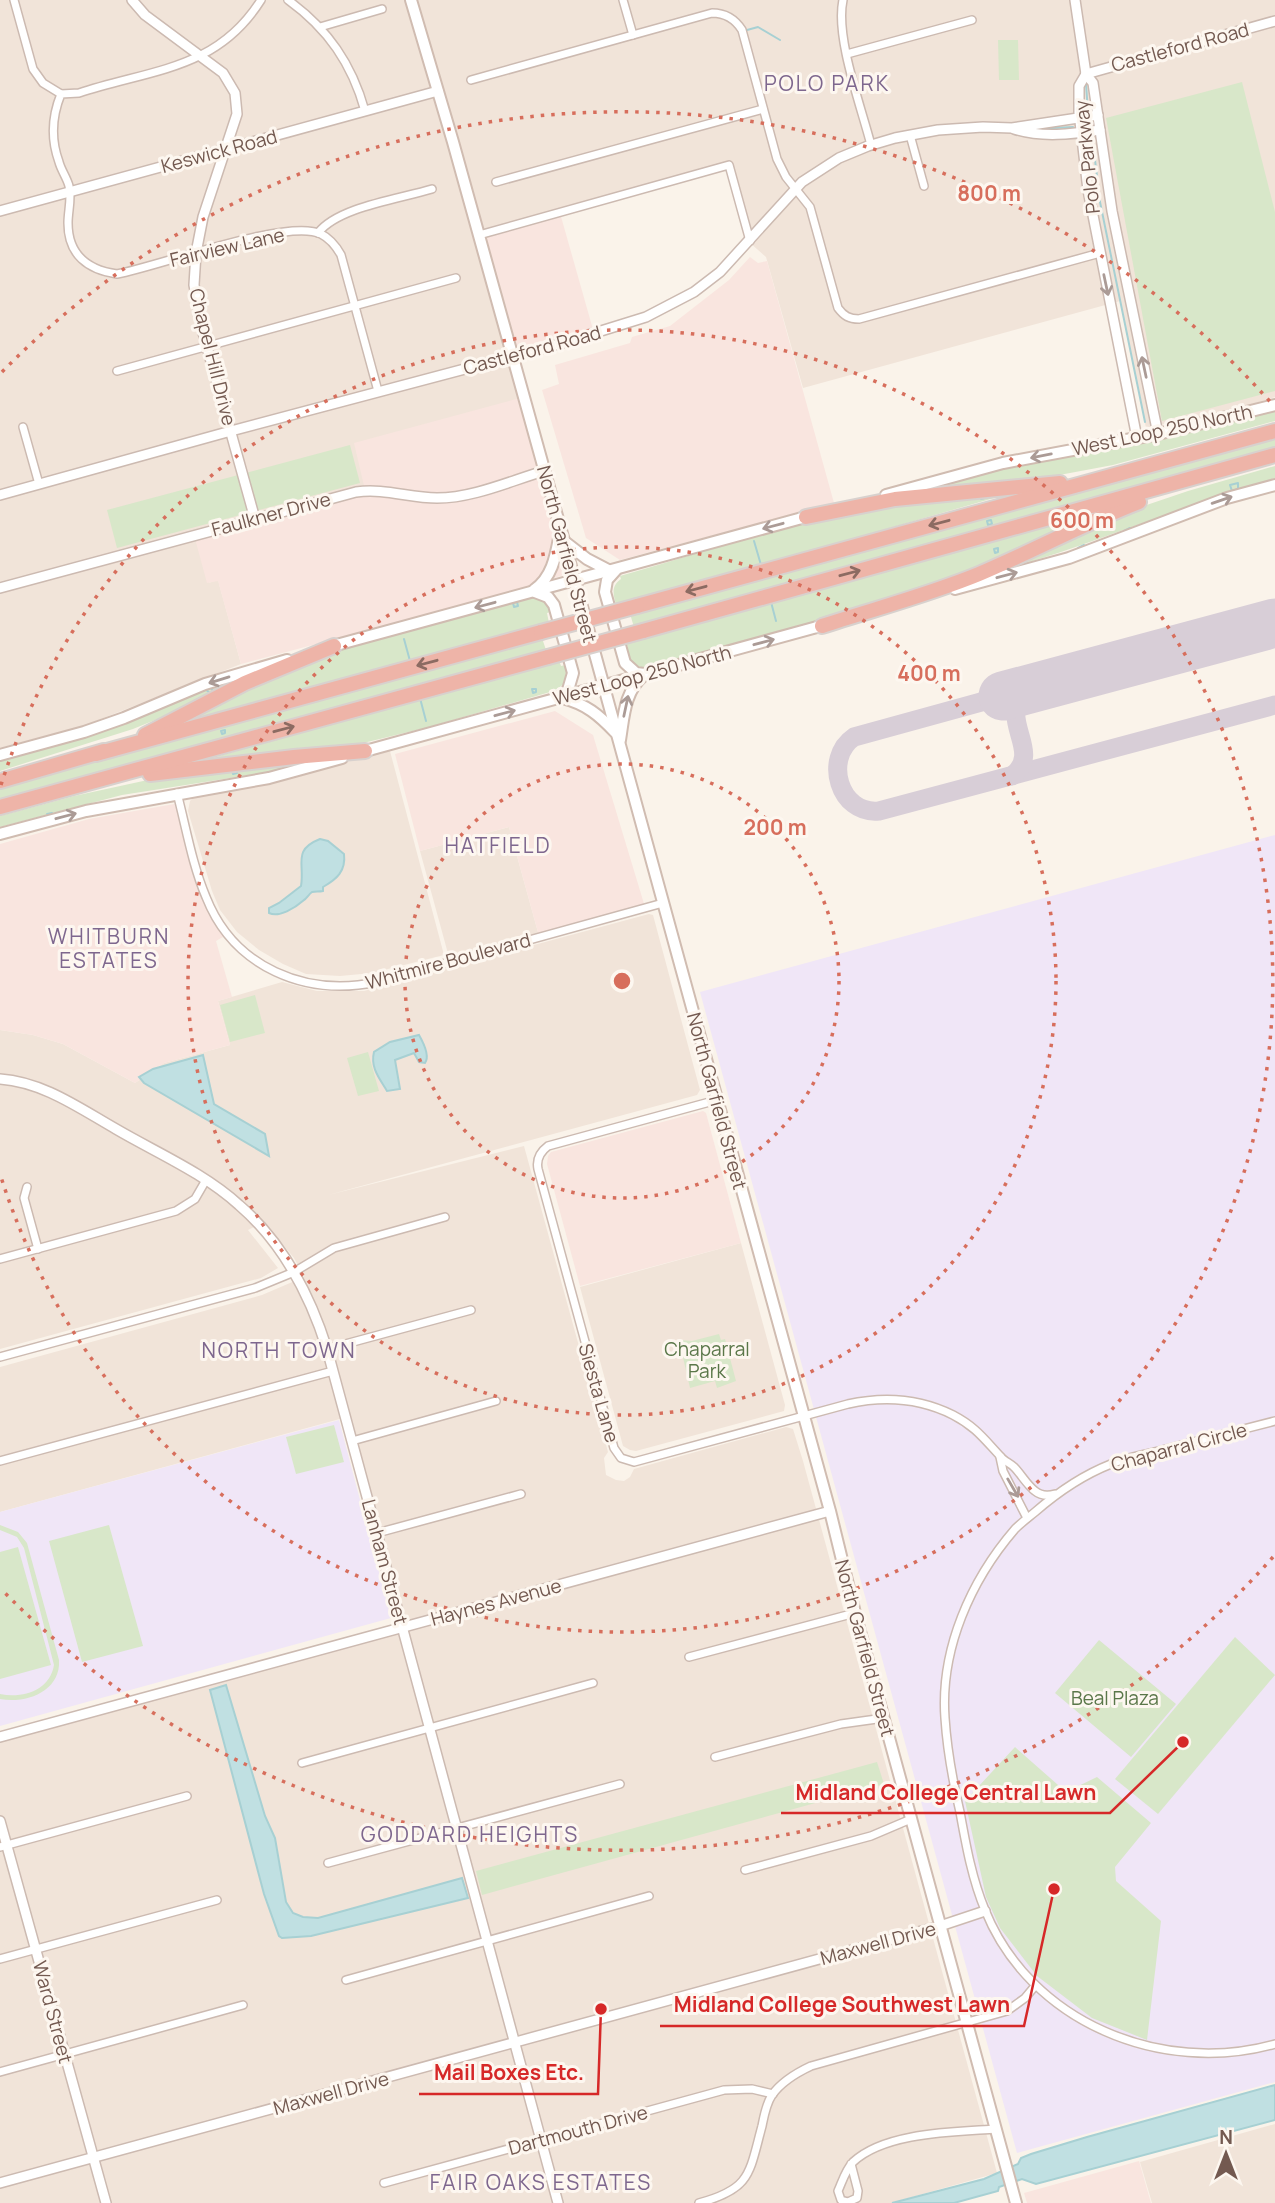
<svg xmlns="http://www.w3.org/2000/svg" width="1275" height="2203" viewBox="0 0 1275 2203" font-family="Manrope,sans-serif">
<rect width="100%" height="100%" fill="#faf3ea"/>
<g fill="#f1e4d9">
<polygon points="0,0 1275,0 1275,397 1242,407 1146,428 1120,301 803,388 766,257 749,242 728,168 479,235 524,397 208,583 218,580 241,664 83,726 0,748"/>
<polygon points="390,751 444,955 372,973 340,976 306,974 283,964 259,950 237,932 220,910 212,891 188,811 190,801 196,795"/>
<polygon points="509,827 539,936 450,961 420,851"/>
<polygon points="649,914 653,915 700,1090 697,1095 328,1195 524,1146 608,1452 604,1458 606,1475 616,1480 624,1481 630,1477 634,1469 786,1427 793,1429 803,1461 997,2173 891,2203 0,2203 0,1736 402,1627 347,1417 0,1512 0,1367 262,1295 304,1277 294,1258 264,1222 248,1230 278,1268 261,1278 0,1349 0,1030 33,1035 63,1044 135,1083 164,1063 230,1045 218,1001 282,982 317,991 364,991"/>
<polygon points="741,1243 785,1405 784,1411 636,1451 630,1450 623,1446 580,1287"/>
<polygon points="1275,2124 1275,2203 1152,2203 1140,2162"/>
</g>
<g fill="#f9e5df">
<polygon points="560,213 594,333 513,356 479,235"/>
<polygon points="750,257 758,263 767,261 834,503 620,560 586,538 542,390 559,384 555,365 630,343 632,337 670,326 729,280"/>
<polygon points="524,397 573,572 498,596 241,664 218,581 207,583 194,535 365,490 354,443"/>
<polygon points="555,711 593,735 645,907 539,936 509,827 420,851 395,754"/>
<polygon points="180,803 200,880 228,934 216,941 232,997 218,1001 230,1045 164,1063 135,1083 63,1044 33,1035 0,1030 0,844 89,819"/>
<polygon points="703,1111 706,1113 741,1243 580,1286 547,1164 548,1156 551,1152"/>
<polygon points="1139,2161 1151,2203 1027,2203 1024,2193"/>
</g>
<g fill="#f0e6f7">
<polygon points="1275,835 1275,2082 1017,2153 700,992"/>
<polygon points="339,1420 391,1618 0,1726 0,1512"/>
</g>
<g fill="#d8e7c9">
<polygon points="998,40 1018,40 1019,80 999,80"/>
<polygon points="1242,82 1275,212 1275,391 1162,421 1106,118"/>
<polygon points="1275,410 1275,421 1113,465 1027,481 929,491 929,489 1006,468 1191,432"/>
<polygon points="1275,436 1275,451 634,627 630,614"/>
<polygon points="350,445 360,483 117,548 107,510"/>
<path d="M1275,466V478C1182,506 1094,544 1000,571L1126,512L1188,491Z"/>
<path d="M1001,496L761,565L616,604C613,594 611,586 621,579L620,576C710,551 797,519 889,504C926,498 964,498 1001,496Z"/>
<polygon points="1092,516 911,596 645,668 632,666 623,649 628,648 626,642 646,636 1081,517"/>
<path d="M533,596C543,599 548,601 551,612L547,613L549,623L199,719L196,710L342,648Z"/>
<polygon points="542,638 546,650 0,801 0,787"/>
<path d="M559,660L561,666L566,665C571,679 564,687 550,692L429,727L355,745L212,763V758Z"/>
<polygon points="256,672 187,707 133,729 0,771 0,760"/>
<polygon points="290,762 290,765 269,772 122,795 0,827 0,816 74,796 157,778"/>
<polygon points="255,995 265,1033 230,1042 220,1005"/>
<polygon points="368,1052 379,1091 358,1096 347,1058"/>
<polygon points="719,1334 721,1340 725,1339 736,1381 717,1388 715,1381 690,1388 679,1340 692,1341"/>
<polygon points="334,1425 344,1462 296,1474 286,1437"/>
<path d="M0,1525L18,1532L27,1543L59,1660C61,1691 27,1704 0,1699V1694C23,1699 50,1690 54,1665L24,1548L17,1537L0,1530Z"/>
<polygon points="109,1525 143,1646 82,1662 49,1541"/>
<polygon points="18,1547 51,1665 0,1679 0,1552"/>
<polygon points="1235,1637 1275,1675 1158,1814 1115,1779"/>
<polygon points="1099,1640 1176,1704 1131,1757 1055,1693"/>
<polygon points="1015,1747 1066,1792 1097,1777 1151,1823 1115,1867 1116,1881 1161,1921 1147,2040 1092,2018 1037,1976 1000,1928 986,1897 965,1801"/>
<polygon points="877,1762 884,1784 482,1895 476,1871"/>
</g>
<g fill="#c0e0e2" stroke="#a7d0d3" stroke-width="2">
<path d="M320,839L328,841L344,854C346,871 337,879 323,887V891C319,892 315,891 312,892C309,894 306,899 304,900C295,908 279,918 269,913V908L279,903L301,886C305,864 292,850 320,839Z"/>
<path d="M419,1035C423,1042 430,1056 425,1063L419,1062L414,1053L395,1060L400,1089L387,1091C380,1079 370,1068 374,1052L390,1042Z"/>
<polygon points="203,1055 214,1104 265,1134 269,1156 144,1083 139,1077 153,1069"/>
<polygon points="226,1685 265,1816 275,1838 286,1902 293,1913 303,1917 318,1918 462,1878 468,1898 311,1936 282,1938 279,1936 264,1894 210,1690"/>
<polygon points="1275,2085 1275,2120 1036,2184 1022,2179 999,2187 998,2191 954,2203 892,2203 984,2179 1018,2164 1021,2158 1031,2154 1087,2137"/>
</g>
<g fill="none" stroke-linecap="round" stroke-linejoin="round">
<g stroke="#a7d0d3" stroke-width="2">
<polyline points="747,30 758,27 780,40"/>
<polyline points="1086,84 1088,112"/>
<polyline points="1035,129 1073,127"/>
<polyline points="1093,143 1100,202 1145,422"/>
<polygon points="1238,483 1238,489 1232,491 1230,485"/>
<polygon points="984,495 985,498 981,499 980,496"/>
<polygon points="991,520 992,524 988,525 987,521"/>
<polyline points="1124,531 1130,528"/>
<polyline points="754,541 761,565"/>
<polygon points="998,548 998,552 995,553 994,549"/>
<polyline points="1078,548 1084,545"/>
<polygon points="517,602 518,606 514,607 513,603"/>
<polyline points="771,602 776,621"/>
<polyline points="404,639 410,661"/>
<polygon points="211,687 213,692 210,693 205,689"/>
<polygon points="532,689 536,689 536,692 533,693"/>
<polyline points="420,698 426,721"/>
<polygon points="225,730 225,733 222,734 221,731"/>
<polygon points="232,770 236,770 237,773 233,774"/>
<polyline points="47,814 52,813"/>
</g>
<g stroke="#d8ced7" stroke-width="19">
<path d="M1003,696L854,737C823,758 839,815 879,811L1275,705"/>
<path d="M1012,776C1046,750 991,716 1031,688"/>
</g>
<polyline stroke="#d8ced7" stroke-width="49" points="1003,696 1275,623"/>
<g stroke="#ccbab1" stroke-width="10">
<g id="minor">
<polyline points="14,0 33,69 43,83 61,94"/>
<path d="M261,0C217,70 152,69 79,93L61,94C52,116 51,140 59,162C61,170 67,178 69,186C72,198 68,211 68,223C68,255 88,270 117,274C160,266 287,218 321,234C329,238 336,246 341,255L378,391"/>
<path d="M288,0C328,29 352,64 365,111"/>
<polyline points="623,0 633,35"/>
<path d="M843,0C835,37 861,106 871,145"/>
<polyline points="320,27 382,9"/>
<polyline points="847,54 972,20"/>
<path d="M471,80L712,13C725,13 735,19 742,30L777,159L786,177L810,207L838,308C844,316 849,319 859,319L1100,253"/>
<polyline points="910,135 924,186"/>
<polyline points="496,182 763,109"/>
<path d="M318,233C338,207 399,199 432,189"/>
<polyline points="479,235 729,165 750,241"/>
<polyline points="117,371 456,278"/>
<polyline points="23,427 39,484"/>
<path d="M177,793C186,827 192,864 206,897C234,968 306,997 377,982L663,903"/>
<path d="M717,1100L548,1146C540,1152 536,1159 538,1169L614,1448L621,1458L634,1462L848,1404C884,1396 919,1398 953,1415C976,1427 984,1439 1001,1457C1004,1461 1010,1463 1014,1467C1021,1474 1027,1485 1035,1491C1041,1496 1048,1496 1055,1494"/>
<polyline points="27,1187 24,1198 38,1249"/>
<polyline points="0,1259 176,1211 195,1199 206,1180"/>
<polyline points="327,1349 471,1310"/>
<polyline points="0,1357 255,1288 294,1272 334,1248 445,1217"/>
<path d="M1275,1421C1237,1431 1200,1440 1162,1450C1145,1455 1127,1457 1111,1464C1083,1475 1058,1492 1035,1512C1029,1517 1021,1523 1015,1529C971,1580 940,1649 945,1718C947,1749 953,1782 960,1812C966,1845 972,1879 985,1910C1030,2022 1161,2076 1275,2044"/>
<polyline points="352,1441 496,1401"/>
<polyline points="1000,1457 1003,1471 1027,1518"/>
<polyline points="0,1461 333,1371"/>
<polyline points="377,1533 521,1494"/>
<polyline points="689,1657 855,1613"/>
<polyline points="715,1757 841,1724 884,1718"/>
<polyline points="302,1763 593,1683"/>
<polyline points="0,1847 187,1796"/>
<polyline points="328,1863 620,1784"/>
<polyline points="745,1870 871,1836 911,1819"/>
<polyline points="0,1959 217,1900"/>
<polyline points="346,1980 649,1896"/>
<polyline points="0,2072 243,2005"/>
<path d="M851,2164L858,2191L857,2198L848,2202L841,2200L838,2191C842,2182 846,2169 853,2162C885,2132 954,2132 996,2129"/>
<polyline points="384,2183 724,2090 752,2089 773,2094"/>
<path d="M699,2203C751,2189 749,2174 762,2126C764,2116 766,2104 772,2095C782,2081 796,2073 811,2066L1007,2011L1025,1998L1035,1986"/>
</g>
</g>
<g stroke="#ccbab1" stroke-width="12">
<g id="tertiary">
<polyline points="132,0 145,15 223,73 235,93 237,114 203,217 196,253 194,285 202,329 255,519"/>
<polyline points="1075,0 1086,74"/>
<polyline points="1086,74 1079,86 1079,113 1088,190 1137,438"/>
<polyline points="1086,74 1093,83 1112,211 1158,434"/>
<polyline points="1086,74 1275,21"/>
<path d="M1014,129C1042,138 1072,134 1100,130"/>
<polyline points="0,211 438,91"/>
<polyline points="0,495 231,431 559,344 646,317 694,292 720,272 802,182 839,158 868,146 895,138 938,130 983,127 1012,128 1098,115"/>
<path d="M0,588L356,492C385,488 409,498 437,498C473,498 510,481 544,471"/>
<path d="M0,1079C43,1082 79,1108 116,1129C157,1153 204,1173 239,1205C282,1242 310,1295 327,1349L558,2203"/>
<polyline points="0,1737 830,1511"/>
<polyline points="0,1821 106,2203"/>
<polyline points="0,2183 940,1926 985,1911"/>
</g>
</g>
<g stroke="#d0bcb1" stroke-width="14">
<g id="secondary">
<polyline points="411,0 453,142 564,541 830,1511 855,1613 1016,2203"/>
<polyline points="886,495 1003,463 1158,434 1275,405"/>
<polyline points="565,542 587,559 610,571"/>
<polyline points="616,570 607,580 605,592 625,663 636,673 645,674"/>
<polyline points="955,589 1069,558 1227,498 1275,485"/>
<path d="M534,590C553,577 556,554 560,533"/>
<polyline points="535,592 548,597 554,605 573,673 568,690 560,697"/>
<polyline points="329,647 813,515"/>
<path d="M562,698C586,704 599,715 615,732"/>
<path d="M620,740C624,716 624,692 644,675"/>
<polyline points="358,753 828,624"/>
<polyline points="0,755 84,732 124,718 205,684 287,660"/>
<polyline points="0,834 86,811 269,778 342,758"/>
</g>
</g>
<g stroke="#d8d1ce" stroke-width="18">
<g id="motorway">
<polyline points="806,517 895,499 1060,483"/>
<polyline points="637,606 1275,431"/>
<path d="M822,626C874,609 928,595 979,574C1033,551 1085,523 1139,502"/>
<polyline points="643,631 1275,455"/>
<polyline points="145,735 245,683 334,646"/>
<polyline points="96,754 541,632"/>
<polyline points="150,774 294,757 365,751"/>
<polyline points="0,781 104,751"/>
<polyline points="0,807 548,657"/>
</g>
</g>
<use href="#minor" stroke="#fff" stroke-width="7"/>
<use href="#tertiary" stroke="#fff" stroke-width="9"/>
<use href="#secondary" stroke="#fff" stroke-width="10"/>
<use href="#motorway" stroke="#eeb4a8" stroke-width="14"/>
<g stroke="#d8d1ce" stroke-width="18" stroke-linecap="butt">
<g id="motorway-bridge">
<polyline points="541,632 637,606"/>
<polyline points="548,657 643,631"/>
</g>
</g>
<use href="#motorway-bridge" stroke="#eeb4a8" stroke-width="14"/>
</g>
<defs><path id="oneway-shaft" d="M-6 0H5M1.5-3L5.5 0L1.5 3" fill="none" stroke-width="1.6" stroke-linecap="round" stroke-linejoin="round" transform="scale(1.75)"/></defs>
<g stroke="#ab9b96">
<use href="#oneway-shaft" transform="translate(1106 285) rotate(78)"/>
<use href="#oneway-shaft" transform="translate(1144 367) rotate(-102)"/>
<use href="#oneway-shaft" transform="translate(1041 456) rotate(169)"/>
<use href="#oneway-shaft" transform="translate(1222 500) rotate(-19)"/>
<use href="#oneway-shaft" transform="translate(773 526) rotate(165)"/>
<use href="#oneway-shaft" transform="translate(1007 575) rotate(-15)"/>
<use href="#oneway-shaft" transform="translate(485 605) rotate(165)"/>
<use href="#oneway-shaft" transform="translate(764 642) rotate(-15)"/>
<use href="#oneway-shaft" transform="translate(219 680) rotate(163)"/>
<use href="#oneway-shaft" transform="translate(626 706) rotate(-78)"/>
<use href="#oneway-shaft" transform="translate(505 713) rotate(-15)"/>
<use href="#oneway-shaft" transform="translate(66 816) rotate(-15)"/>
<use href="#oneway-shaft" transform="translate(1013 1488) rotate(60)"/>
</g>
<g stroke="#8c6b62">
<use href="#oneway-shaft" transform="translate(939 523) rotate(165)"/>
<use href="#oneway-shaft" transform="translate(850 573) rotate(-15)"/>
<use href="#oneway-shaft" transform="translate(696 589) rotate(165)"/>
<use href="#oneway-shaft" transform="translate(427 663) rotate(165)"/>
<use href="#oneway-shaft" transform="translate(284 729) rotate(-15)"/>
</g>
<g fill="none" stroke="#d76e5c" stroke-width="3.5" stroke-dasharray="3.5 7">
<circle cx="622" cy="981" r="217"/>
<circle cx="622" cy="981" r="434"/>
<path d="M1 785A651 651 0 1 1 1 1177"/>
<path d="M1273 1557A869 869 0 0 1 2 1590M2 372A869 869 0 0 1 1273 405"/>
</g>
<g text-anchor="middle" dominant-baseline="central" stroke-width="6" stroke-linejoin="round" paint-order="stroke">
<g font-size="19" fill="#735950" stroke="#fdf7f0">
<text transform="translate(1180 47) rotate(-15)">Castleford Road</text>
<text transform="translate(219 151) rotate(-15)">Keswick Road</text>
<text transform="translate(1087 157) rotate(-96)">Polo Parkway</text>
<text transform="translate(227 247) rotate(-13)">Fairview Lane</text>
<text transform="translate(532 350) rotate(-15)">Castleford Road</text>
<text transform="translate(213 357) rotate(76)">Chapel Hill Drive</text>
<text transform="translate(1162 430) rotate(-12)">West Loop 250 North</text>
<text transform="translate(271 514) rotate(-15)">Faulkner Drive</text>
<text transform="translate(567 554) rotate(75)">North Garfield Street</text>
<text transform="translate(642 675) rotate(-15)">West Loop 250 North</text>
<text transform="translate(448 961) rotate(-15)">Whitmire Boulevard</text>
<text transform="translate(717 1101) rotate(75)">North Garfield Street</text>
<text transform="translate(599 1393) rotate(74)">Siesta Lane</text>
<text transform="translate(1179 1447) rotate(-15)">Chaparral Circle</text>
<text transform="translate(385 1562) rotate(75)">Lanham Street</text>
<text transform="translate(496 1602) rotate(-15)">Haynes Avenue</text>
<text transform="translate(865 1648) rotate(75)">North Garfield Street</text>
<text transform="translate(878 1943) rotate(-15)">Maxwell Drive</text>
<text transform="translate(53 2012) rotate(75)">Ward Street</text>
<text transform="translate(331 2093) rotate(-15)">Maxwell Drive</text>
<text transform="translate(578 2130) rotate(-15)">Dartmouth Drive</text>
</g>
<g font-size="19" fill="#5a7749" stroke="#fdf7f0">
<text x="707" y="1349">Chaparral<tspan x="707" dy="22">Park</tspan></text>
<text x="1115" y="1698">Beal Plaza</text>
</g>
<g font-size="21" letter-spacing="2" fill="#7e678e" stroke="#fdf7f0">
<text x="827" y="83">POLO PARK</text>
<text x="498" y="845">HATFIELD</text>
<text x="109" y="936">WHITBURN<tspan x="109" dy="24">ESTATES</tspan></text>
<text x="279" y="1350">NORTH TOWN</text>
<text x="470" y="1834">GODDARD HEIGHTS</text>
<text x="541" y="2182">FAIR OAKS ESTATES</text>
</g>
</g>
<circle cx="622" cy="981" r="10" fill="#d76e5c" stroke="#fdf7f0" stroke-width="3.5"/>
<g font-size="21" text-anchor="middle" font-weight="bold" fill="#d76e5c" stroke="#fdf7f0" stroke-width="6" stroke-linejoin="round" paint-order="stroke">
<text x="989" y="201">800 m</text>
<text x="1082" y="528">600 m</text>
<text x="929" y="681">400 m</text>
<text x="775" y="835">200 m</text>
</g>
<path fill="none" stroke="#d62828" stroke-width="2.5" d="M1183 1742L1110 1813H781M1054 1889L1024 2026H660M601 2009L598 2094H419"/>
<g fill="#d62828" stroke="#fdf7f0" stroke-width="2.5">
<circle cx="1183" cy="1742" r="7"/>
<circle cx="1054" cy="1889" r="7"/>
<circle cx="601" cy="2009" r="7"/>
</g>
<g font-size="21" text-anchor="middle" font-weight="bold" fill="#d62828" stroke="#fdf7f0" stroke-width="6" stroke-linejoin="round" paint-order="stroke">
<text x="946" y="1800">Midland College Central Lawn</text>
<text x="842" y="2012">Midland College Southwest Lawn</text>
<text x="509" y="2080">Mail Boxes Etc.</text>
</g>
<g transform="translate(1226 2154)" stroke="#fdf7f0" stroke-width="5" paint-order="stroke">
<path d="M0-5L12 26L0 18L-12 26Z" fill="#735950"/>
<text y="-10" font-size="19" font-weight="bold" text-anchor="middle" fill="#735950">N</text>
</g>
</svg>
